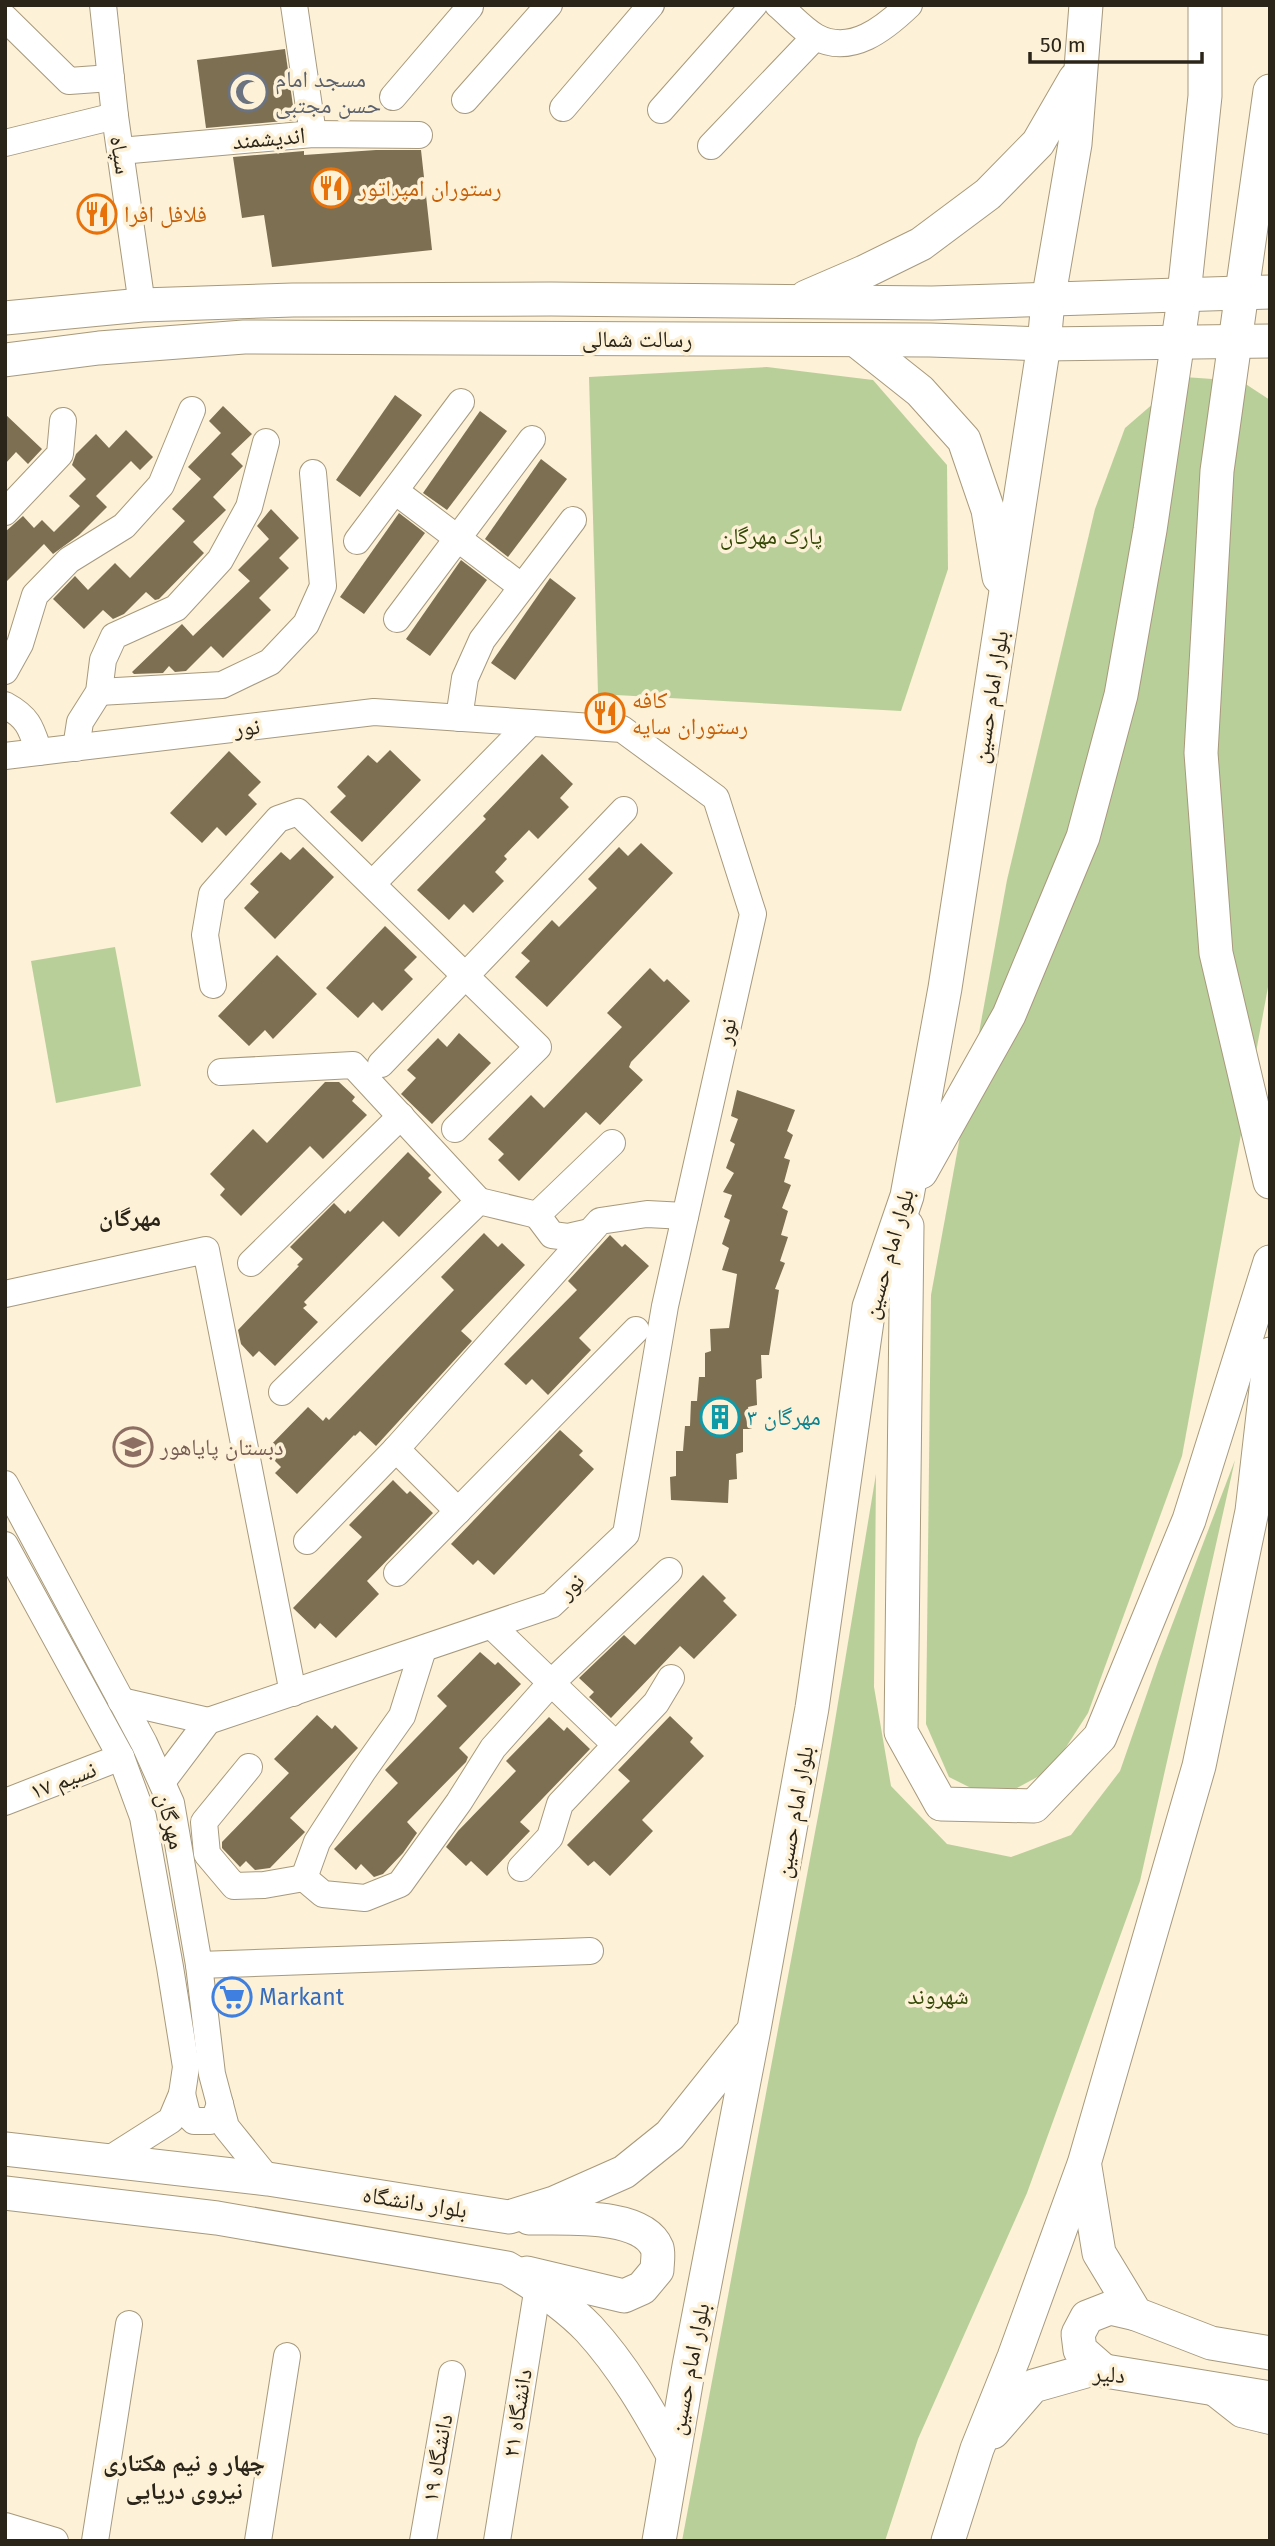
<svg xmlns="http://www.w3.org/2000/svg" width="1275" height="2546" viewBox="0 0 1275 2546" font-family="'Fira Sans','Noto Naskh Arabic',sans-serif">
<rect width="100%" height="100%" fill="#fdf1d7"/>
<g fill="#b9cf99">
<polygon points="767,367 873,380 947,465 948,569 901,711 598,694 589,377"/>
<polygon points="1184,377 1241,381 1270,400 1270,976 1182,1456 1088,1713 1052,1769 995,1800 949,1777 926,1724 931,1295 1007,880 1095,509 1125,428"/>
<polygon points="115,947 141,1086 56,1103 31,961"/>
<polygon points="1235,1460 1140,1881 1027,2193 918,2439 885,2541 682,2541 828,1763 876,1474 874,1687 891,1786 947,1844 1011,1857 1071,1835 1120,1771 1159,1659"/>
</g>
<g fill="#7c6f52">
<polygon points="285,49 295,120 206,128 197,60"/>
<polygon points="376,150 421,150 432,250 272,267 264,215 242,218 233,157 304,151 304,155"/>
<polygon points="395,395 422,415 360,497 336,480"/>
<polygon points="223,406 252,434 231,454 243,466 213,497 226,510 193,542 204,553 159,599 155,600 146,592 124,614 113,619 103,610 84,629 53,599 75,576 88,590 115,563 130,578 185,521 172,509 201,479 188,467 221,433 209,421"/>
<polygon points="480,411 507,431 447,510 423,493"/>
<polygon points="5,414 42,449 28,464 16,452 5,464"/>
<polygon points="126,430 153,457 140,470 131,461 96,496 107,507 79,535 53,554 44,544 5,583 5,532 23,516 34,528 42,520 54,532 80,506 69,496 86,479 72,465 76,454 96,434 109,448"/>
<polygon points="541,459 567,479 508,557 485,539"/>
<polygon points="271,509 299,538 279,558 289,568 259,598 271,610 223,658 211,646 186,671 175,672 169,666 163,673 134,674 132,672 182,624 193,636 250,581 238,570 269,539 257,526"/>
<polygon points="399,513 425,533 364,614 340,597"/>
<polygon points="461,560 487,580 430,656 406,639"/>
<polygon points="550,578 576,598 515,680 491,663"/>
<polygon points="390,750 421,780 362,842 330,812 346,796 337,787 368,755 377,763"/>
<polygon points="229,751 261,782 248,795 257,804 226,836 217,827 202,843 170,813"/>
<polygon points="542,754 573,784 560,798 569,807 538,839 529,830 504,856 507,859 495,872 504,881 473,913 464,904 449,920 417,890 486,819 483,816"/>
<polygon points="641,843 673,873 547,1007 515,977 530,961 521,953 552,920 559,927 597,888 588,879 619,847 628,856"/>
<polygon points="303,847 334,877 275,939 244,908 259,892 250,884 281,852 290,860"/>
<polygon points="385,926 417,957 404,970 413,979 382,1011 373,1002 358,1018 326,988"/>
<polygon points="277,955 317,994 273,1039 265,1030 249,1046 218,1016"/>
<polygon points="650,968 664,982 667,979 690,1001 631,1062 629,1067 643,1080 600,1125 586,1112 519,1181 498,1160 504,1154 488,1139 531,1095 544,1108 622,1027 607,1013"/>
<polygon points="459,1033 491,1063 432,1124 401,1094 416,1078 407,1070 438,1038 447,1047"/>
<polygon points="325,1082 339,1082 355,1097 352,1101 367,1115 323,1159 310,1146 241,1216 220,1195 225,1189 210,1174 253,1129 267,1143"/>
<polygon points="737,1090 795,1110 787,1131 793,1135 784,1158 790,1160 784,1182 791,1185 782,1208 788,1211 781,1235 788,1237 780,1261 785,1263 775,1289 779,1290 769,1355 761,1355 762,1378 756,1380 757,1405 748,1407 752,1429 743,1429 743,1452 736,1454 737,1479 729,1480 728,1503 671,1500 670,1477 676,1476 676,1451 683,1451 685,1426 690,1426 691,1401 697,1401 699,1377 705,1377 705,1353 711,1351 710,1329 729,1328 737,1274 722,1270 729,1248 722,1244 730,1220 724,1217 732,1195 723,1192 734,1173 726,1168 735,1144 730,1141 738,1119 731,1116"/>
<polygon points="408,1152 431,1175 428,1178 442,1192 399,1237 383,1221 304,1302 307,1305 303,1308 318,1322 275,1366 259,1351 253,1357 241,1344 238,1330 299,1266 297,1265 303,1259 290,1247 334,1203 345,1214 348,1210 350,1212"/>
<polygon points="484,1233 498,1247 502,1243 525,1265 461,1331 472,1341 376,1446 360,1431 355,1436 354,1435 297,1494 275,1473 281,1467 265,1451 308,1407 323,1421 326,1417 329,1420 454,1290 441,1277"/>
<polygon points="610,1235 622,1247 625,1244 649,1266 579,1338 591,1350 548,1395 532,1379 526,1385 504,1364 577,1290 568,1281"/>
<polygon points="560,1430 583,1451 579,1455 594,1469 494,1575 478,1560 473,1565 451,1544"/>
<polygon points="393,1480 407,1494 410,1491 433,1513 367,1581 379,1594 336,1638 320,1623 315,1629 293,1608 362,1537 349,1525"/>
<polygon points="703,1575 726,1598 723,1601 737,1615 694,1659 680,1646 611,1718 589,1697 594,1692 579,1678 624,1635 635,1645"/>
<polygon points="480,1652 495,1665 498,1662 521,1684 459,1748 468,1757 466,1762 407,1822 417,1833 403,1853 383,1874 374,1877 361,1864 356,1870 334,1849 398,1783 385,1770 447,1706 437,1696"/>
<polygon points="317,1715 332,1729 335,1725 358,1748 290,1818 305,1832 270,1868 255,1870 246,1861 240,1867 222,1848 222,1842 289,1773 274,1759"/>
<polygon points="670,1716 693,1738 690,1742 704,1756 642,1820 653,1831 610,1876 594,1861 588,1866 567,1845 630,1781 618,1770"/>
<polygon points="549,1717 564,1731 567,1727 590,1749 520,1822 530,1831 487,1876 471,1861 466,1866 446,1847 458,1831 516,1771 506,1761"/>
</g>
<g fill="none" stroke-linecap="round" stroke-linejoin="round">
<g stroke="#a7997c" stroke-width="28">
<g id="minor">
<polyline points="103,5 115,116 142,305"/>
<polyline points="294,5 313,134"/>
<path d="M778,5C790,15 803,30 816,37C851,56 885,28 909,5"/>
<polyline points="5,18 69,81 111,78"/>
<polyline points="393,97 470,7 468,5"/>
<polyline points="465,100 549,5"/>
<polyline points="563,108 651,5"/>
<polyline points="661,110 754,5"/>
<polyline points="5,143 115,116"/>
<polyline points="711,146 815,37"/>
<polyline points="120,151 313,134 419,135"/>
<polyline points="395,491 522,587"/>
<polyline points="5,512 60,454 63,421"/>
<polyline points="357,541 461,402"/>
<polyline points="397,619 532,439"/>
<polyline points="5,671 20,644 35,595 69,560 124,526 161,485 192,410"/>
<polyline points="99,692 222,685 270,662 306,624 323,586 313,473"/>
<path d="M5,705C29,718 31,728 39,752"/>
<polyline points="459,718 465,678 482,640 573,520"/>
<polyline points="76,748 80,722 99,692 103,660 114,636 176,608 220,560 249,507 266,442"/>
<polyline points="5,756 374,712 622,729 716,798 753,914 665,1306 626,1534 551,1605 208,1721"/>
<polyline points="373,883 530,723"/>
<polyline points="213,985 205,935 212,894 278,819 298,812 538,1047 455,1129"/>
<polyline points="381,1064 624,810"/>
<polyline points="221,1072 353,1065 479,1201"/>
<polyline points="590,1232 568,1237 552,1235 537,1215 612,1143"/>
<polyline points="251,1263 401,1116"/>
<polyline points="5,1294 206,1250 293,1693"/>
<polyline points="282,1392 479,1201 537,1215"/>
<polyline points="396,1449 458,1511"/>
<polyline points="5,1484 144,1743 171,1803 199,1965 212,2074 226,2127 268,2179"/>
<polyline points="307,1541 396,1449 600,1221 647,1214 685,1216"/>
<polyline points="5,1545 121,1757 143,1817 170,1967 186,2067 182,2094 171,2120 108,2160"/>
<polyline points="397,1573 636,1330"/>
<polyline points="492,1626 616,1745"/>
<polyline points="121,1701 208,1721 162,1782"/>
<polyline points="249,1767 204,1822 207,1854 234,1886 264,1885 304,1878"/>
<polyline points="5,1802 121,1757"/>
<polyline points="521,1868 550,1837 560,1804 656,1703 671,1678"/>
<polyline points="304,1878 323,1894 365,1898 400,1884 459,1802 493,1748 551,1683 669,1571"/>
<polyline points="304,1878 317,1842 363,1771 402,1716 423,1649"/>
<polyline points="199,1965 590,1951"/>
<polyline points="182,2094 187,2114 194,2121 210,2121 216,2115 220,2104"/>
<polyline points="1208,2388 1241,2414 1270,2421"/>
<polyline points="5,2526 55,2541"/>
<polyline points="95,2541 129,2324"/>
<polyline points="258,2541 287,2356"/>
<polyline points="423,2541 452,2374"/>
<polyline points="497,2541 538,2286"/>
</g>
</g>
<g stroke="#a7997c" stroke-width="35">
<g id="major">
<polyline points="1270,91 1217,471 1201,753 1216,953 1270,1182"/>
<polyline points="806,297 864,272 921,244 988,194 1038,143 1075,79"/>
<polyline points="5,318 142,305 293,300 551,299 932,303 1270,292"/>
<polyline points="857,341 920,391 964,440 988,510 999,577"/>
<polyline points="5,360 99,348 244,337 930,340 1044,344 1270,341"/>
<polyline points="921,1172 1009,1015 1083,837 1121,695 1150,530 1182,313 1205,96 1205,5"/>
<polyline points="907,1226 901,1732 941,1804 1034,1806 1100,1737 1189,1520 1270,1262"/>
<polyline points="5,2149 268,2179 509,2217 554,2203 624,2172 670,2135 749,2036"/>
<polyline points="1085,2167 1099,2253 1136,2314 1211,2343 1270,2353"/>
<path d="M5,2193L217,2218L507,2268C536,2285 566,2305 589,2329C623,2366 649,2411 673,2455"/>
<path d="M527,2273L624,2296L642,2288L657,2270C657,2264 659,2254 657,2248C642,2212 562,2219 529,2218"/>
<polyline points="1104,2371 1080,2350 1078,2334 1087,2317 1110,2308 1136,2314"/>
<polyline points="993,2432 1033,2386 1093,2369 1270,2398"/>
<polyline points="659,2541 689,2366 754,2029 812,1708 869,1307 907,1196 945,988 1044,344 1048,301 1075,144 1086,5"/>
<polyline points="948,2541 977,2449 1014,2357 1084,2164 1199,1766 1252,1511 1270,1354"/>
</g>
</g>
<use href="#minor" stroke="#fff" stroke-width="26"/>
<use href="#major" stroke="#fff" stroke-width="33"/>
</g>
<defs>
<g id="mosque-ring" transform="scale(2.0125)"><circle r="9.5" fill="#fdf1d7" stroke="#6b7280" stroke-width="1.5"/><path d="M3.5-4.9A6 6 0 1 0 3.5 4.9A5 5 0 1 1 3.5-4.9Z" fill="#6b7280"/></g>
<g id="restaurant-ring" transform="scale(2.0125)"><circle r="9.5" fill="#fdf1d7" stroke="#e8710a" stroke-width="1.5"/><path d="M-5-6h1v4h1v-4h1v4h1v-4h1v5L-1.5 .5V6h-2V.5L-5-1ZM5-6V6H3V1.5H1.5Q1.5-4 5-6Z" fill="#e8710a"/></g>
<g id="building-ring" transform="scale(2.0125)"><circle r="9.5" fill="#fdf1d7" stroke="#0f9aa8" stroke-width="1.5"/><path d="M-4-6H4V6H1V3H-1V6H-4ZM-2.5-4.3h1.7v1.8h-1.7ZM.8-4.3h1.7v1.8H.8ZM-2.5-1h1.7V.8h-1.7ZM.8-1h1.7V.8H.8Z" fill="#0f9aa8"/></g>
<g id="school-ring" transform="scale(2.0125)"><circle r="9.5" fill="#fdf1d7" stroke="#8d6e63" stroke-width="1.5"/><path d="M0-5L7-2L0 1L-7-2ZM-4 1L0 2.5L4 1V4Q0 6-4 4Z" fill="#8d6e63"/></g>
<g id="supermarket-ring" transform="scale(2.0125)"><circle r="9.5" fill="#fdf1d7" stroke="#3f7fe0" stroke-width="1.5"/><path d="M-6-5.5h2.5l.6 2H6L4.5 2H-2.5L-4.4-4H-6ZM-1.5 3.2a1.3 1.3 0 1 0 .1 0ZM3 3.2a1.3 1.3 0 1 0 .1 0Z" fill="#3f7fe0"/></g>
</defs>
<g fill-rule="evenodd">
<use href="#mosque-ring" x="248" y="92"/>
<use href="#restaurant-ring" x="331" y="188"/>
<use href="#restaurant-ring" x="97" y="214"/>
<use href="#restaurant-ring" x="605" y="713"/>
<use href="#building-ring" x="720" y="1417"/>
<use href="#school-ring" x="133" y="1447"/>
<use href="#supermarket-ring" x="232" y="1997"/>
</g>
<g text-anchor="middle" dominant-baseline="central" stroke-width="7" stroke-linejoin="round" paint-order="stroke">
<g font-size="23" fill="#5b616d" stroke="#fdf1d7" text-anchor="start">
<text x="275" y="79">مسجد امام<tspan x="275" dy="26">حسن مجتبی</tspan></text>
</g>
<g font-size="23" fill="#2a2419" stroke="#fdf1d7">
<text transform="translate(269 138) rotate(-5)">اندیشمند</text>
<text transform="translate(121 155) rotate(81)">سپاه</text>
<text x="637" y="339">رسالت شمالی</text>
<text transform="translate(990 697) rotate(-81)">بلوار امام حسین</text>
<text transform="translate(247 727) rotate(-7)">نور</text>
<text transform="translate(726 1031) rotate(-77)">نور</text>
<text transform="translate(888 1254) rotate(-74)">بلوار امام حسین</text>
<text transform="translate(571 1586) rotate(-44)">نور</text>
<text transform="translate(63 1780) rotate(-21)">نسیم ۱۷</text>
<text transform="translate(794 1812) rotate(-80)">بلوار امام حسین</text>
<text transform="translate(171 1821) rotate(76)">مهرگان</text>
<text transform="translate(415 2202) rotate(9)">بلوار دانشگاه</text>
<text transform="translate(689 2369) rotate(-79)">بلوار امام حسین</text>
<text transform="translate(1109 2374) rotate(4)">دلیر</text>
<text transform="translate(517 2413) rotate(-81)">دانشگاه ۲۱</text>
<text transform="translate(437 2458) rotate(-80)">دانشگاه ۱۹</text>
</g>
<g font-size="23" fill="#c56008" stroke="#fdf1d7" text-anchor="start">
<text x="358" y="188">رستوران امپراتور</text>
<text x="124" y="214">فلافل افرا</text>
<text x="632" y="700">کافه<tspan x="632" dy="26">رستوران سایه</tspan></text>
</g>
<g font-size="23" fill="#354907" stroke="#fdf1d7">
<text x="771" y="536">پارک مهرگان</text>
<text x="938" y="1996">شهروند</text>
</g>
<g font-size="23" fill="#0d838f" stroke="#fdf1d7" text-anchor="start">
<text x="747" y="1417">مهرگان ۳</text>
</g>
<g font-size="23" fill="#785e54" stroke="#fdf1d7" text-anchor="start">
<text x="160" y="1447">دبستان پایاهور</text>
</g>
<g font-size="23" fill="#366cbe" stroke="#fdf1d7" text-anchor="start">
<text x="259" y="1997">Markant</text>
</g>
<g font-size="24" font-weight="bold" fill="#2a2419" stroke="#fdf1d7">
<text x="130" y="1218">مهرگان</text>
<text x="184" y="2463">چهار و نیم هکتاری<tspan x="184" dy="28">نیروی دریایی</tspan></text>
</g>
</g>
<rect width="1275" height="2546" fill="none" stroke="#2a2419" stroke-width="14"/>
<path d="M1030 52v10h172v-10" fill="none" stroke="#2a2419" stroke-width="3.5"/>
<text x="1040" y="52" font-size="21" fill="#2a2419" stroke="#fdf1d7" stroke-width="5" paint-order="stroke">50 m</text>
</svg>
